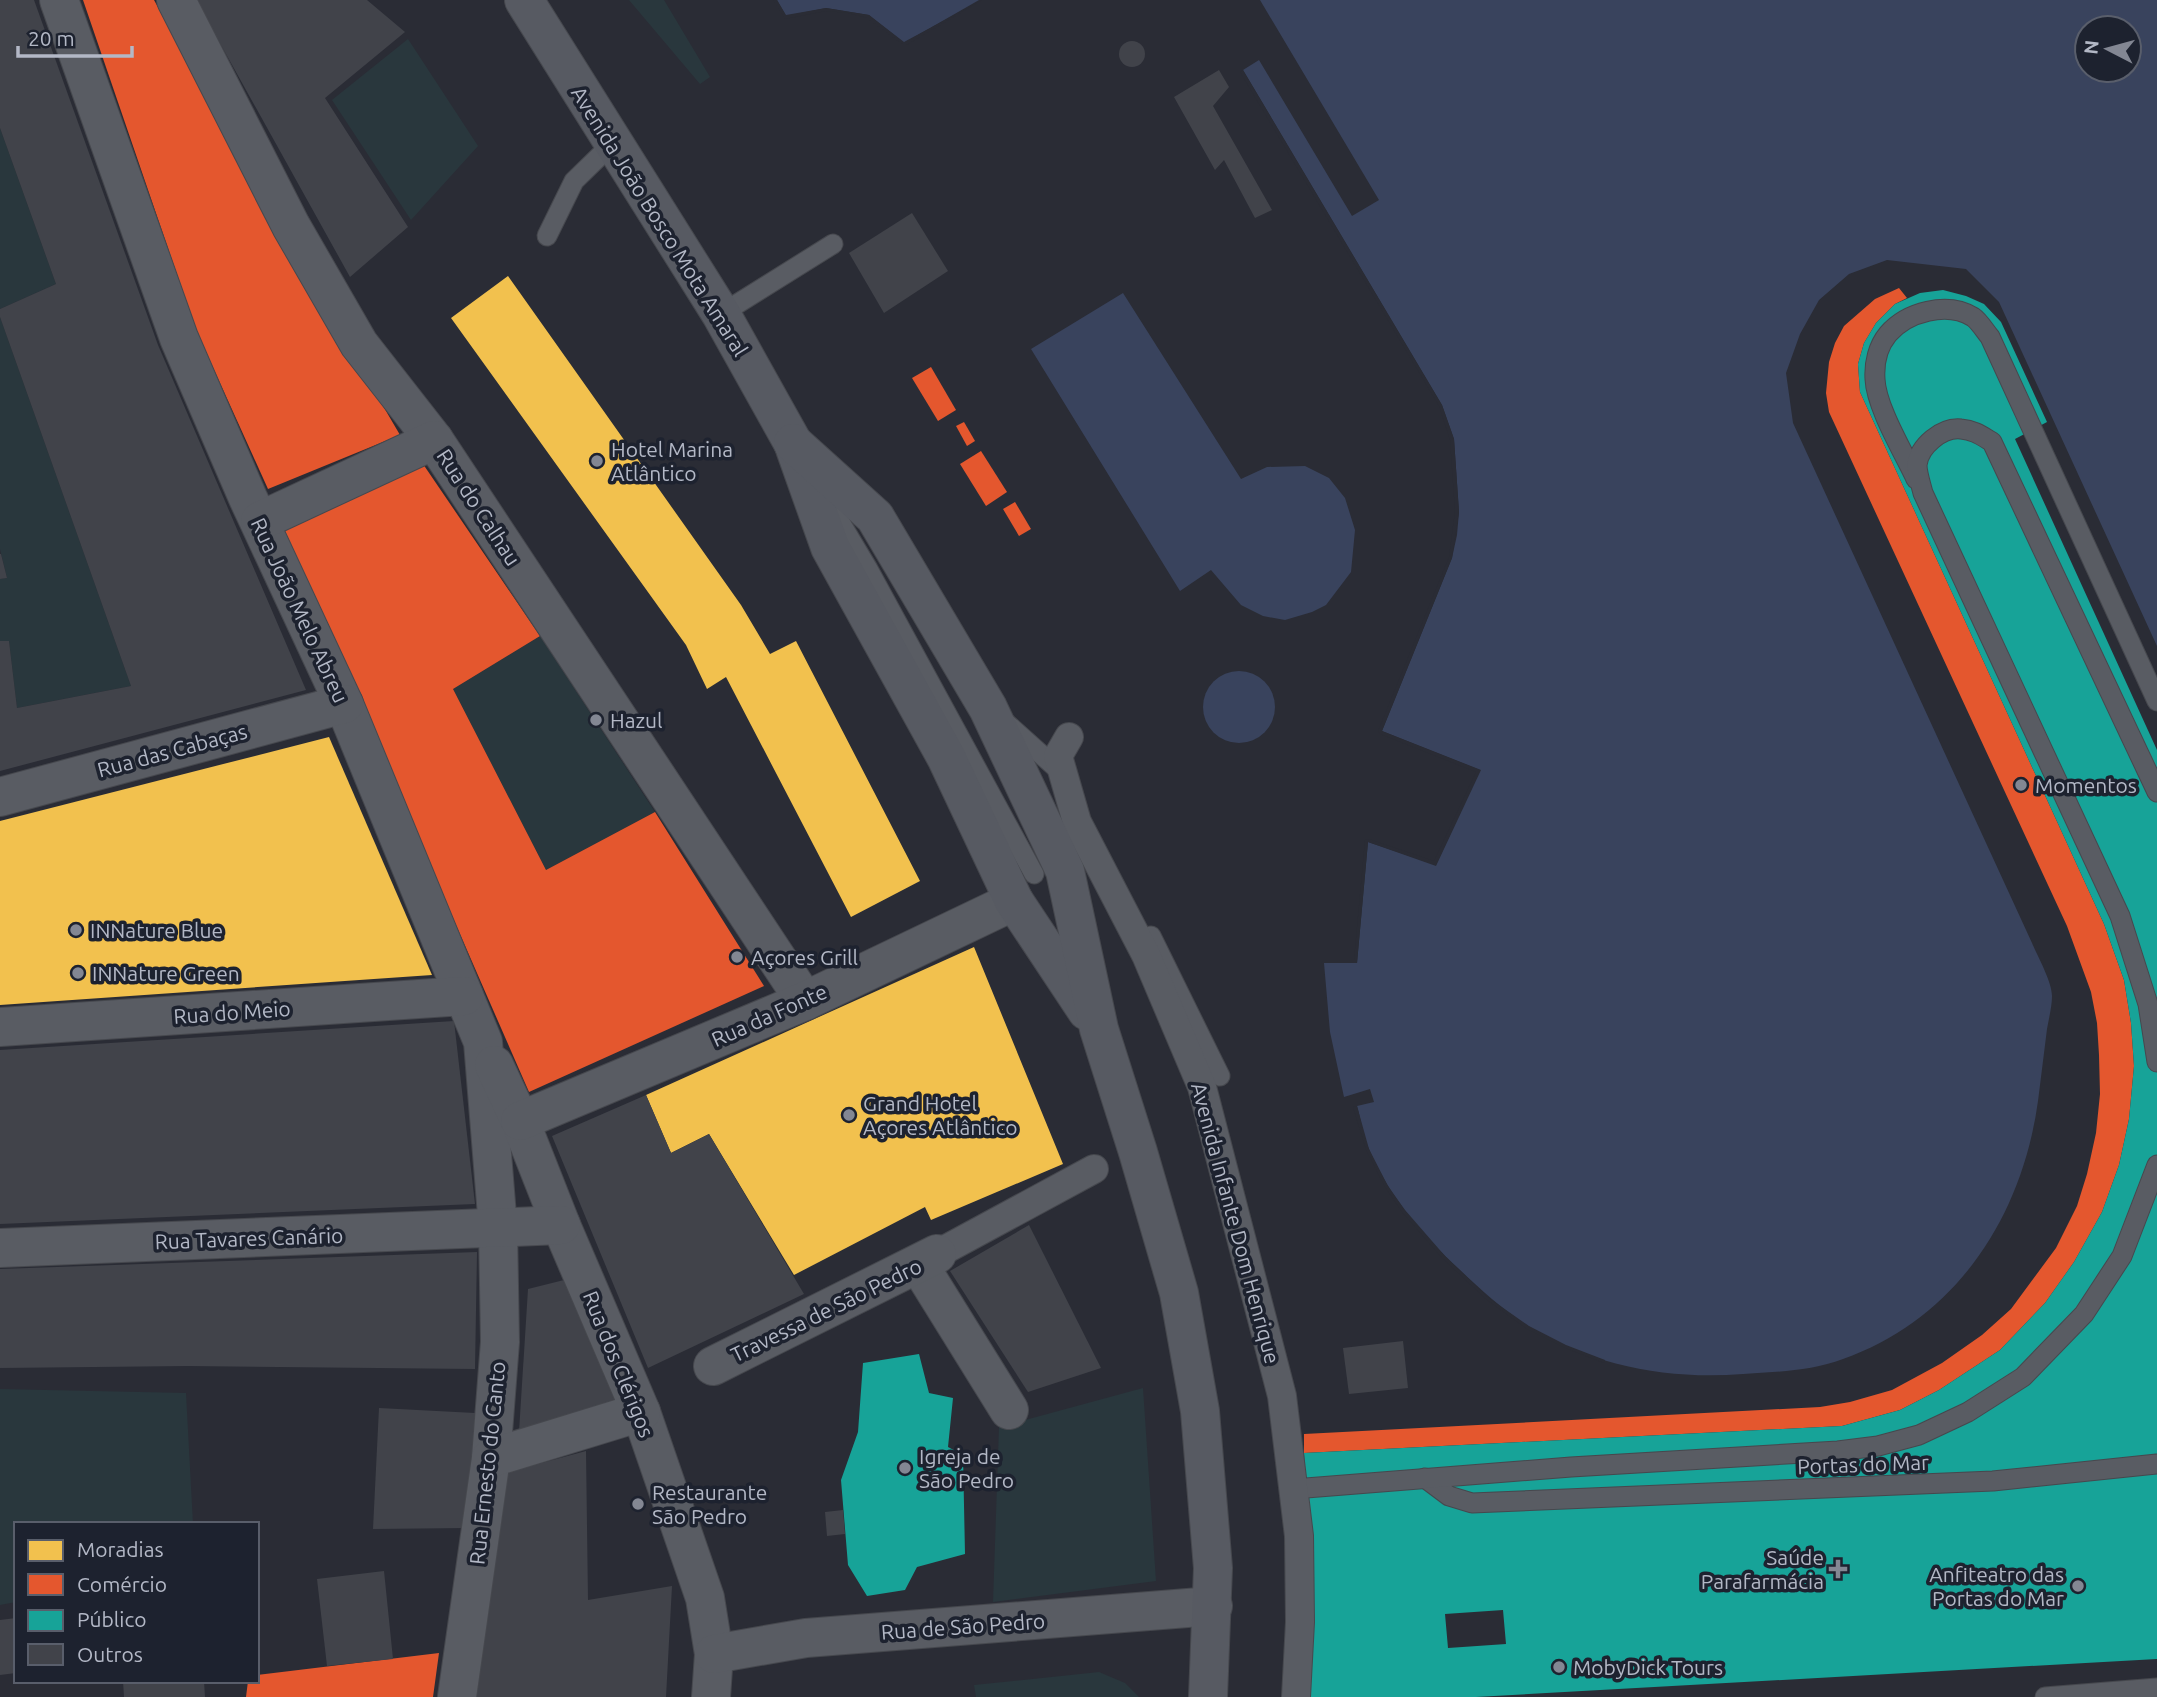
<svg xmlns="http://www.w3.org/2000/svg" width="2157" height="1697" viewBox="0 0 2157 1697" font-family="Ubuntu,sans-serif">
<rect width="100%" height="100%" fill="#2a2c35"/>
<g fill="#29373d">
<polygon points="629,0 664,0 710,77 700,84"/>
<polygon points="408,39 478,146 411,220 332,100"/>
<polygon points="0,128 56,284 0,309"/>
<polygon points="0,317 131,686 17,708 9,641 0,641 0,579 7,578 0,549"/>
<polygon points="540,636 655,812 546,870 453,689"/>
<polygon points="1143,1388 1156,1581 993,1602 999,1427"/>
<polygon points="0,1389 186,1393 193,1524 16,1524 16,1602 0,1605"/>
<polygon points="1099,1672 1125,1683 1139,1697 976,1697 974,1685"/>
</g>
<g fill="#39435d" fill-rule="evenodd">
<polygon points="777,0 979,0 904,43 869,15 826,8 786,16"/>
<path d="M1260,0H2157V646L1999,302L1966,269L1887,260L1849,274L1819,300L1800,334L1786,373L1793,423L2032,943C2038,957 2052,982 2052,996C2052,1006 2049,1018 2047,1029C2044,1053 2041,1077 2038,1101C2022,1217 1956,1319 1843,1359C1811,1371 1776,1372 1743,1374C1669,1380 1592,1366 1528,1326C1503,1310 1481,1290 1459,1269C1423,1236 1388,1195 1369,1149C1363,1136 1361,1120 1357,1106L1374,1102L1370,1089L1344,1097L1330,1032L1324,963H1357L1368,842L1436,865L1480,770L1382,731L1452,558L1457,535L1459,512L1454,439L1442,405L1243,70L1259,60L1352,216L1379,200ZM2087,28H2129V70H2087Z"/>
<polygon points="1123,293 1241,479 1267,467 1305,466 1329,478 1345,498 1355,530 1351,572 1326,605 1312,612 1285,620 1263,616 1241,605 1211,570 1180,591 1031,349"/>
<circle cx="1239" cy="707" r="36"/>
</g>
<g fill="#2a2c35">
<polygon points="773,0 777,0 786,15 826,8 869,15 904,42 982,0 905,46 867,18 848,13 826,11 785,19"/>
<polygon points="1243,70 1442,405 1454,439 1459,512 1452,558 1382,731 1481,770 1436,866 1368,842 1357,963 1321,963 1324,960 1354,960 1365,840 1369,839 1434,861 1476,772 1380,734 1378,731 1449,557 1455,511 1450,440 1439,406 1240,72"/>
<polygon points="1357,1106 1369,1149 1388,1186 1405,1210 1445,1256 1489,1298 1529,1326 1566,1345 1605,1360 1604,1363 1565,1348 1527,1329 1487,1300 1442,1258 1402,1212 1385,1187 1366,1150 1353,1107"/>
</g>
<g fill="#f2c14e">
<polygon points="508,276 741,605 770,654 796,641 920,881 851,917 726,677 707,689 686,645 451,318"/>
<polygon points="329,737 432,975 0,1005 0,821"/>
<polygon points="974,947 1063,1164 931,1220 925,1207 794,1275 709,1134 671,1153 646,1095"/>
</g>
<g fill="#e4572e">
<polygon points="83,0 154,0 282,233 400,435 268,489 196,330"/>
<polygon points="1899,288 1907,298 1895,304 1876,323 1864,343 1858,364 1860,392 2104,924 2124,980 2131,1023 2134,1066 2129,1119 2119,1165 2102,1212 2074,1262 2045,1303 2000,1350 1939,1390 1900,1410 1842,1426 1304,1453 1304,1434 1820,1407 1850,1402 1892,1390 1942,1363 1982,1335 2011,1309 2056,1248 2077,1206 2087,1174 2096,1133 2100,1094 2099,1055 2097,1023 2091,992 2067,926 1829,412 1826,393 1829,362 1835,343 1844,326 1875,299"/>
<polygon points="931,367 956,410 938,421 912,378"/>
<polygon points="964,422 975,441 967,446 956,426"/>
<polygon points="981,451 1007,492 986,506 960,464"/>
<polygon points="423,464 540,636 453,689 546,870 655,812 764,986 529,1092 282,527"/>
<polygon points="1015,502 1031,529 1019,536 1003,509"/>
<polygon points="439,1653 433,1697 246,1697 248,1681 257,1681 257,1675"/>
</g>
<g fill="#17a398" fill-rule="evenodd">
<path d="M1943,290L1966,296L1984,304L2001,322L2047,422L2015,439L2157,750V1659L1476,1697H1309V1589L1304,1453L1842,1426L1900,1410L1939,1390L2000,1350L2045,1303L2074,1262L2102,1212L2119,1165L2129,1119L2134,1066L2131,1023L2124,980L2104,924L1860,392L1858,364L1864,343L1876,323L1895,304L1920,293ZM1503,1610L1506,1644L1448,1648L1445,1614Z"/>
<polygon points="919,1354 929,1393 953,1398 948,1447 963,1455 965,1554 917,1567 905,1590 867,1596 848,1565 841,1480 858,1432 863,1363"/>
</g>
<g fill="#41434a">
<polygon points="0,0 34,0 158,345 306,690 0,771 0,641 9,641 17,708 131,686 0,317 0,309 56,284 0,128"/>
<polygon points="196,0 367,0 405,32 325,98 408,227 350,277"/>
<circle cx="1132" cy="54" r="13"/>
<polygon points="1219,70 1229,87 1213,106 1272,210 1255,218 1224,160 1215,170 1174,97"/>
<polygon points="912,213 948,271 884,313 849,253"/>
<polygon points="0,554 1,554 7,578 0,579"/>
<polygon points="454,1021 475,1204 0,1224 0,1050"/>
<polygon points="646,1095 671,1153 709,1134 804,1294 648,1368 552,1136"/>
<polygon points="1029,1225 1101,1368 1028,1392 950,1271"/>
<polygon points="477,1252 475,1369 188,1366 0,1368 0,1269"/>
<polygon points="572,1278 620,1404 519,1432 528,1289"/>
<polygon points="1403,1341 1408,1388 1349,1394 1343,1348"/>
<polygon points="379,1408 475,1413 467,1528 373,1529"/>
<polygon points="586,1451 588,1600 672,1586 666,1697 475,1697 508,1472"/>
<polygon points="843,1510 845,1534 827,1536 825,1512"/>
<polygon points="384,1571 393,1659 327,1666 317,1579"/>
<polygon points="16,1618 16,1673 0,1675 0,1620"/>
<polygon points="123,1681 204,1681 205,1697 124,1697"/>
</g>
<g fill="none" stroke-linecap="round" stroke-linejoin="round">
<g stroke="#46484e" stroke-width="21">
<g id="service">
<polyline points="547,236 574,181 613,143"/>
<polyline points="721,314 833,244"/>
<path d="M1916,479C1904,453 1876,407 1875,379C1874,363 1878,346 1888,334C1907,312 1947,301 1973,317C1979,321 1985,331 1990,337L2157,701"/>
<polyline points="831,507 868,569 1034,874"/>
<polyline points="1005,722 1063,774"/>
<path d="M2157,792L1992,442C1982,436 1974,430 1961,429C1942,427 1919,446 1917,465C1917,473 1921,485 1923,493L2120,916L2148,1004L2157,1062"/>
<polyline points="1151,936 1220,1076"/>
<polyline points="1425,1478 1449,1496 1472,1503 1993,1481 2157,1464"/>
<polyline points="1306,1488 1571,1467 1838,1451 1878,1446 1919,1435 1968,1412 2023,1377 2084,1314 2122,1256 2157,1165"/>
<polyline points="2045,1697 2157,1688"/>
</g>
</g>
<g stroke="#46484e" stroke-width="30">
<g id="pedestrian">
<polyline points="1069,737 1058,756 1077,822 1146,955 1202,1087 1282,1396 1299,1536 1300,1622 1296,1697"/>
<polyline points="937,1254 1094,1169"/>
</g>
</g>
<g stroke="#46484e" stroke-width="40">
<g id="minor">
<polyline points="59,0 179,338 248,498 344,704 483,1042 498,1228 500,1342 491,1458 457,1697"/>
<polyline points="176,0 291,226 359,344 434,440 805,1001"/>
<polyline points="260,521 434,440"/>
<polyline points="0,797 344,704"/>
<polyline points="0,1027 464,996"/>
<polyline points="494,1065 520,1121 561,1225 641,1412 705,1598 714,1654 711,1697"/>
<polyline points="520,1121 805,1001 1014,901"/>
<polyline points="0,1248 561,1225"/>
<polyline points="919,1265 1009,1410"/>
<polyline points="713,1366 937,1254"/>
<polyline points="491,1458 641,1412"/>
<polyline points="714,1654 806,1638 1213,1606"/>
</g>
</g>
<g stroke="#46484e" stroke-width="40">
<g id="secondary">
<polyline points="524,0 721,314 793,443 830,547 946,757 1014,901 1087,1011"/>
<polyline points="793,443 875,517 988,708 1065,871 1099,1029 1138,1152 1179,1293 1200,1411 1213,1568 1208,1697"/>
</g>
</g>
<use href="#service" stroke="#595c63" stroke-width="19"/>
<use href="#pedestrian" stroke="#595c63" stroke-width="28"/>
<use href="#minor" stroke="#595c63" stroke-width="38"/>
<use href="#secondary" stroke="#575a62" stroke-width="38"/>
</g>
<g fill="#838793" stroke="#1d222f" stroke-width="2.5">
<circle cx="597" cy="461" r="7"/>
<circle cx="596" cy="720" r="7"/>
<circle cx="2021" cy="785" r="7"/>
<circle cx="76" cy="930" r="7"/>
<circle cx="737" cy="957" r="7"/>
<circle cx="78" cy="973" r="7"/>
<circle cx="849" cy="1115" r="7"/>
<circle cx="905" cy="1468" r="7"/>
<circle cx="638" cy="1504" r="7"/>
<path d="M1834.5 1558.5h7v7h7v7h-7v7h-7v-7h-7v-7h7z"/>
<circle cx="2078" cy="1586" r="7"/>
<circle cx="1559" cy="1667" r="7"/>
</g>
<g text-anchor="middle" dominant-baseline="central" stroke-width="7" stroke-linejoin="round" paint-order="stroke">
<g font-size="21" fill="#b3b8c6" stroke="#1d222f">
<text transform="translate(660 221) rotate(58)">Avenida João Bosco Mota Amaral</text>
<text transform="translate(479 507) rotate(57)">Rua do Calhau</text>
<text transform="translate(300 610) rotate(65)">Rua João Melo Abreu</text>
<text transform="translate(172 750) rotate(-15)">Rua das Cabaças</text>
<text transform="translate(232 1012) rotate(-4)">Rua do Meio</text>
<text transform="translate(769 1015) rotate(-24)">Rua da Fonte</text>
<text transform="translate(1236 1223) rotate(75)">Avenida Infante Dom Henrique</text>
<text transform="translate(249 1238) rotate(-2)">Rua Tavares Canário</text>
<text transform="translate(826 1310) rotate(-26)">Travessa de São Pedro</text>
<text transform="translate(619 1364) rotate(68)">Rua dos Clérigos</text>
<text transform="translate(487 1463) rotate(-84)">Rua Ernesto do Canto</text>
<text transform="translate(1863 1464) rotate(-2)">Portas do Mar</text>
<text transform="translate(963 1626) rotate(-4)">Rua de São Pedro</text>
</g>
<g font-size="21" fill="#b3b8c6" stroke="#1d222f" text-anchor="start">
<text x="611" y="449">Hotel Marina<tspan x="611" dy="24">Atlântico</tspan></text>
<text x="610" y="720">Hazul</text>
<text x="2035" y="785">Momentos</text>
<text x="90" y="930">INNature Blue</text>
<text x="751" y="957">Açores Grill</text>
<text x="92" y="973">INNature Green</text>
<text x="863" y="1103">Grand Hotel<tspan x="863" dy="24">Açores Atlântico</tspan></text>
<text x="919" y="1456">Igreja de<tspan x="919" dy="24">São Pedro</tspan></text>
<text x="652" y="1492">Restaurante<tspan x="652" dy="24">São Pedro</tspan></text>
<text x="1824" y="1557" text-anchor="end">Saúde<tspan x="1824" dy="24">Parafarmácia</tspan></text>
<text x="2064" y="1574" text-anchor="end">Anfiteatro das<tspan x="2064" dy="24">Portas do Mar</tspan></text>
<text x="1573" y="1667">MobyDick Tours</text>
</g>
</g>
<rect x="14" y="1522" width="245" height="161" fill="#1d222f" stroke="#595e6b" stroke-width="2"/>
<rect x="28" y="1540" width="35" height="21" fill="#f2c14e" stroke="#595e6b" stroke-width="2"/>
<text x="77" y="1557" font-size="21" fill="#b3b8c6">Moradias</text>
<rect x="28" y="1574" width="35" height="21" fill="#e4572e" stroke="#595e6b" stroke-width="2"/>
<text x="77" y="1592" font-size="21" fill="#b3b8c6">Comércio</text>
<rect x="28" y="1610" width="35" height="21" fill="#17a398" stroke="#595e6b" stroke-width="2"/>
<text x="77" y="1627" font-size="21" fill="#b3b8c6">Público</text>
<rect x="28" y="1644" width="35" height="21" fill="#41434a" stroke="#595e6b" stroke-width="2"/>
<text x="77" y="1662" font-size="21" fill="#b3b8c6">Outros</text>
<g transform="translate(2108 49) rotate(276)"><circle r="33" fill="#1d222f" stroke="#595e6b" stroke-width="2"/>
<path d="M0-5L12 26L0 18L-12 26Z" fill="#838793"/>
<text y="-10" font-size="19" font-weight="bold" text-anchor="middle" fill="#b3b8c6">N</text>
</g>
<path d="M18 46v10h114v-10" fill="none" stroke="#b3b8c6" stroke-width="3.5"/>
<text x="28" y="46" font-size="21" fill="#b3b8c6" stroke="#1d222f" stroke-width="5" paint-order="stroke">20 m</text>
</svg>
